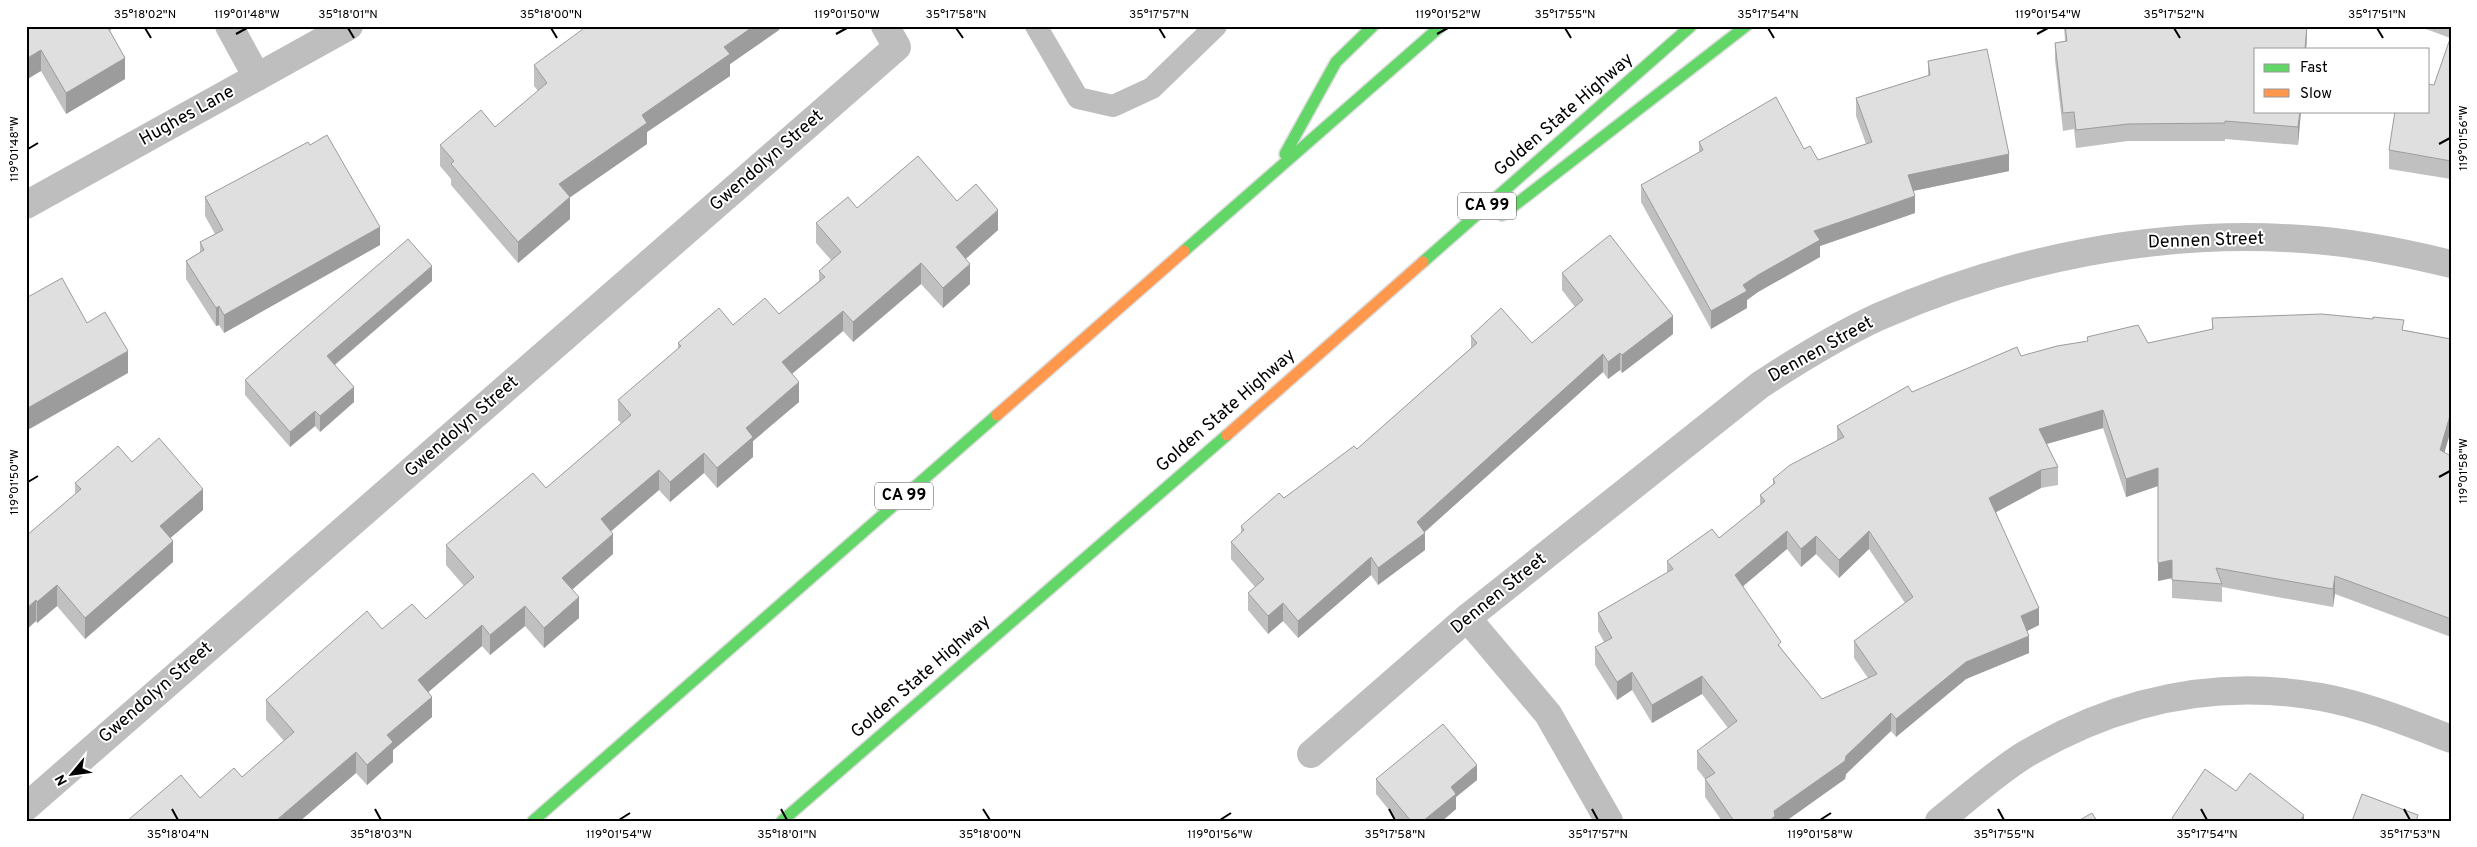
<svg xmlns="http://www.w3.org/2000/svg" width="2477" height="847" viewBox="0 0 2477 847" font-family="Overpass,sans-serif">
<rect width="100%" height="100%" fill="#fff"/>
<g fill="none" stroke-linecap="round" stroke-linejoin="round">
<g stroke="#dbdbdb" stroke-width="14">
<g id="fast">
<polyline points="1285,154 1336,62 1373,26"/>
<polyline points="1502,215 1746,26"/>
<polyline points="1184,251 1441,26"/>
<polyline points="1423,262 1691,26"/>
<polyline points="533,821 997,415"/>
<polyline points="782,821 1227,435"/>
</g>
</g>
<g stroke="#dbdbdb" stroke-width="14">
<g id="slow">
<polyline points="997,415 1184,251"/>
<polyline points="1227,435 1423,262"/>
</g>
</g>
<polyline stroke="#bebebe" stroke-width="22" points="1036,26 1078,98 1113,106 1152,88 1216,26"/>
<g stroke="#bebebe" stroke-width="28">
<polyline points="229,26 257,77"/>
<polyline points="26,205 349,26"/>
<polyline points="1467,618 1548,714 1609,821"/>
<path d="M1311,754L1467,618L1760,385C1798,360 1837,336 1878,317C2010,259 2157,229 2302,239C2352,242 2402,252 2451,264"/>
<polyline points="26,807 897,47 885,26"/>
<path d="M1939,821C1967,799 1995,773 2026,754C2118,700 2215,678 2321,697C2365,705 2409,723 2451,739"/>
</g>
<use href="#fast" stroke="#63d668" stroke-width="11"/>
<use href="#slow" stroke="#ff974d" stroke-width="11"/>
</g>
<g fill="#c0c0c0" fill-rule="evenodd">
<polygon points="26,26 110,30 125,79 66,114 41,71"/>
<polygon points="779,26 779,30 730,64 730,76 647,132 647,144 570,197 570,219 518,263 451,185 451,179 440,166 440,145 495,127 538,91 534,86 534,65"/>
<polygon points="2064,26 2307,26 2307,42 2298,145 2225,139 2225,141 2128,141 2076,148 2074,129 2063,131 2055,60 2055,43 2065,41"/>
<polygon points="2418,26 2451,26 2451,179 2389,169 2389,150 2434,85 2450,38"/>
<polygon points="1928,61 2009,171 1913,191 1915,213 1820,246 1820,257 1758,292 1747,300 1747,308 1711,329 1641,202 1641,185 1699,153 1699,142 1804,149 1818,160 1866,144 1856,116 1856,98 1928,76"/>
<polygon points="310,145 380,245 224,333 219,325 216,326 186,279 186,261 200,252 200,242 215,234 205,216 205,197"/>
<polygon points="957,201 998,230 966,259 970,284 943,308 921,284 853,342 843,331 792,374 799,402 753,441 753,457 717,488 704,473 670,502 659,490 610,531 613,554 572,590 579,618 544,648 525,626 490,655 482,646 428,692 432,717 393,750 393,762 367,785 356,773 300,821 127,821 200,798 242,777 284,741 266,720 266,700 382,629 426,619 464,586 446,565 446,545 546,488 621,423 618,420 618,400 678,349 678,343 733,325 779,314 819,281 819,271 831,260 816,243 816,223 857,208"/>
<polygon points="1562,273 1673,334 1622,373 1620,370 1608,379 1603,372 1424,532 1425,550 1378,585 1371,575 1298,638 1283,621 1268,634 1248,610 1248,593 1255,587 1231,559 1231,542 1241,533 1241,526 1357,449 1471,348 1471,336 1532,343 1575,307 1562,290"/>
<polygon points="432,281 335,365 354,402 320,432 315,426 290,447 245,395 245,380"/>
<path d="M2212,318L2404,330L2451,339V430L2444,452L2451,456V637L2335,594L2333,607L2222,587V602L2172,598V578L2158,581V486L2126,497L2103,428L2047,444L2058,467V485L2041,488L1996,512L2039,625L2027,631L2029,653L1966,679L1896,737L1891,731L1846,774L1845,779L1786,821H1722L1705,797V779L1697,769V751L1728,728L1702,694L1652,723L1632,690L1617,700L1595,665V647L1604,642L1598,631V613L1667,573V561L1719,538L1760,505V495L1773,484V479L1837,441V426L1912,392L2021,356L2148,343L2212,330ZM1787,549L1801,567L1816,554L1839,578L1869,549L1905,603L1854,641V658L1868,678L1822,699L1781,648L1743,586Z"/>
<polygon points="132,462 203,510 170,538 173,562 85,639 57,606 37,623 36,621 26,630 26,536 75,494 75,483"/>
<polygon points="1376,779 1477,780 1456,797 1456,809 1442,821 1398,821 1376,794"/>
</g>
<g fill="#9c9c9c">
<polygon points="101,26 116,26 101,36"/>
<polygon points="754,26 779,26 779,30 730,64 730,76 647,132 647,144 559,205 559,184 724,47"/>
<polygon points="2307,26 2306,49 2305,49"/>
<polygon points="41,50 41,71 26,80 26,59"/>
<polygon points="125,58 125,79 66,114 66,93"/>
<polygon points="2300,111 2301,111 2298,145 2298,127"/>
<polygon points="2009,154 2009,171 1908,192 1908,175"/>
<polygon points="1915,196 1915,213 1820,246 1820,257 1758,292 1747,300 1747,308 1711,329 1711,311 1743,285 1814,231"/>
<polygon points="570,197 570,219 518,263 518,242"/>
<polygon points="998,210 998,230 956,267 956,247"/>
<polygon points="380,227 380,245 224,333 224,315"/>
<polygon points="921,263 921,284 853,342 853,322"/>
<polygon points="970,264 970,284 943,308 943,288"/>
<polygon points="432,266 432,281 327,371 327,356"/>
<polygon points="219,306 219,325 216,326 216,308"/>
<polygon points="843,311 843,331 782,382 782,362"/>
<polygon points="1673,316 1673,334 1622,373 1622,355"/>
<polygon points="128,351 128,373 26,431 26,409"/>
<polygon points="1620,353 1620,370 1608,379 1608,362"/>
<polygon points="1603,354 1603,372 1417,539 1425,533 1425,550 1378,585 1378,568 1417,522"/>
<polygon points="799,382 799,402 753,441 753,457 717,488 717,468 746,428"/>
<polygon points="354,387 354,402 320,432 320,416"/>
<polygon points="2103,410 2103,428 2039,446 2039,429"/>
<polygon points="315,411 315,426 290,447 290,432"/>
<polygon points="2451,412 2451,430 2440,468 2440,450"/>
<polygon points="704,453 704,473 670,502 670,482"/>
<polygon points="2158,468 2158,486 2126,497 2126,479"/>
<polygon points="659,470 659,490 601,540 601,519"/>
<polygon points="2041,470 2041,488 1989,516 1989,498"/>
<polygon points="203,489 203,510 160,547 160,526"/>
<polygon points="1787,531 1787,549 1735,593 1735,575"/>
<polygon points="1869,531 1869,549 1839,578 1839,560"/>
<polygon points="613,534 613,554 562,598 562,578"/>
<polygon points="1816,536 1816,554 1801,567 1801,549"/>
<polygon points="173,541 173,562 85,639 85,618"/>
<polygon points="1371,557 1371,575 1298,638 1298,621"/>
<polygon points="2172,560 2172,578 2158,581 2158,563"/>
<polygon points="2335,576 2335,594 2333,607 2333,589"/>
<polygon points="57,585 57,606 37,623 37,602"/>
<polygon points="579,597 579,618 544,648 544,628"/>
<polygon points="36,600 36,621 26,630 26,609"/>
<polygon points="1283,603 1283,621 1268,634 1268,616"/>
<polygon points="525,606 525,626 490,655 490,635"/>
<polygon points="2039,608 2039,625 2021,634 2021,616"/>
<polygon points="482,625 482,646 418,701 418,680"/>
<polygon points="2029,636 2029,653 1966,679 1896,737 1896,719 1966,662"/>
<polygon points="1632,672 1632,690 1617,700 1617,682"/>
<polygon points="1702,676 1702,694 1652,723 1652,705"/>
<polygon points="432,697 432,717 393,750 393,762 367,785 367,765 387,735"/>
<polygon points="1891,713 1891,731 1846,774 1845,779 1786,821 1769,821 1774,811 1846,756"/>
<polygon points="356,752 356,773 300,821 278,821 278,819"/>
<polygon points="1477,765 1477,780 1456,797 1456,809 1442,821 1423,821 1451,787"/>
<polygon points="2304,815 2304,821 2300,821"/>
</g>
<g fill="#dfdfdf" stroke="#9c9c9c" fill-rule="evenodd">
<polygon points="26,26 107,26 125,58 66,93 41,50 26,59"/>
<polygon points="587,26 754,26 724,47 730,54 642,115 647,123 559,184 570,197 518,242 451,164 454,161 440,145 481,110 495,127 547,83 534,65"/>
<polygon points="2065,26 2307,26 2305,49 2256,49 2256,111 2300,111 2298,127 2225,121 2225,123 2128,124 2076,130 2074,112 2063,113 2055,43 2067,41"/>
<polygon points="2451,36 2451,161 2389,150 2395,111 2428,111 2428,84 2434,85"/>
<polygon points="1987,49 2009,154 1908,175 1915,196 1814,231 1820,240 1758,275 1743,285 1747,291 1711,311 1641,185 1703,150 1699,142 1776,97 1804,149 1810,146 1818,160 1872,142 1856,98 1930,75 1928,61"/>
<polygon points="327,135 380,227 224,315 219,306 216,308 186,261 204,250 200,242 223,230 205,197 308,142 310,145"/>
<polygon points="918,156 957,201 976,184 998,210 956,247 970,264 943,288 921,263 853,322 843,311 782,362 799,382 746,428 753,437 717,468 704,453 670,482 659,470 601,519 613,534 562,578 579,597 544,628 525,606 490,635 482,625 418,680 432,697 387,735 393,742 367,765 356,752 278,819 279,821 127,821 181,775 200,798 234,768 242,777 294,732 266,700 367,611 382,629 412,604 426,619 474,577 446,545 533,473 546,488 631,415 618,400 681,346 678,343 719,308 733,325 765,298 779,314 825,277 819,271 841,252 816,223 848,197 857,208"/>
<polygon points="1610,235 1673,316 1622,355 1620,353 1608,362 1603,354 1417,522 1425,533 1378,568 1371,557 1298,621 1283,603 1268,616 1248,593 1264,579 1231,542 1244,530 1241,526 1279,493 1284,498 1354,446 1357,449 1477,343 1471,336 1501,308 1532,343 1583,300 1562,273"/>
<polygon points="408,239 432,266 327,356 354,387 320,416 315,411 290,432 245,380"/>
<polygon points="62,278 87,323 105,312 128,351 26,409 26,298"/>
<path d="M2322,314L2373,319V317L2404,320L2402,330L2451,339V412L2440,450L2451,456V619L2335,576L2333,589L2216,568L2222,584L2172,580V560L2158,563V468L2126,479L2103,410L2039,429L2058,467L2041,470L1989,498L2039,608L2021,616L2029,636L1966,662L1896,719L1891,713L1846,756L1845,761L1774,811L1775,816L1769,821H1734L1705,779L1715,773L1697,751L1737,721L1702,676L1652,705L1632,672L1617,682L1595,647L1612,638L1598,613L1673,569L1667,561L1712,529L1719,538L1765,501L1760,495L1775,483L1773,479L1790,465L1844,437L1837,426L1908,386L1912,392L2017,347L2021,356L2057,346L2088,341L2087,337L2138,325L2148,343L2213,329L2212,318ZM1787,531L1801,549L1816,536L1839,560L1869,531L1913,597L1854,641L1877,674L1822,699L1778,645L1781,642L1735,575Z"/>
<polygon points="159,438 203,489 160,526 173,541 85,618 57,585 37,602 36,600 26,609 26,536 81,489 75,483 118,446 132,462"/>
<polygon points="1443,724 1477,765 1451,787 1456,794 1423,821 1411,821 1376,779"/>
<polygon points="2205,769 2236,791 2250,773 2304,815 2300,821 2175,821 2172,818"/>
<polygon points="2362,794 2418,815 2416,821 2352,821"/>
<polygon points="2092,813 2097,821 2078,821"/>
</g>
<path fill="none" stroke="#000" stroke-width="2" d="M145,28L151,38M348,28L354,38M551,28L557,38M956,28L963,38M1159,28L1165,38M1565,28L1571,38M1768,28L1774,38M2174,28L2180,38M2377,28L2383,38M236,34L247,28M836,34L847,28M1437,34L1448,28M2037,34L2048,28M2439,144L2450,138M28,149L38,143M2439,477L2450,471M28,482L38,476M172,809L178,820M375,809L381,820M781,809L787,820M983,809L990,820M1389,809L1395,820M1592,809L1598,820M1998,809L2004,820M2201,809L2207,820M2404,809L2410,820M619,820L630,813M1220,820L1231,813M1820,820L1831,813"/>
<g text-anchor="middle" dominant-baseline="central" stroke-width="4" stroke-linejoin="round" paint-order="stroke">
<g fill="#fff" stroke="#4c4c4c" stroke-width="1">
<rect x="1458" y="192.5" width="58" height="27" rx="4"/>
<rect x="875" y="482.5" width="58" height="27" rx="4"/>
</g>
<g font-size="16" font-weight="bold" fill="#000">
<text x="1487" y="206">CA 99</text>
<text x="904" y="496">CA 99</text>
</g>
<g font-size="18" fill="#000" stroke="#fff">
<text transform="translate(1564 115) rotate(-41)">Golden State Highway</text>
<text transform="translate(187 116) rotate(-29)">Hughes Lane</text>
<text transform="translate(767 161) rotate(-41)">Gwendolyn Street</text>
<text transform="translate(2206 241) rotate(-2)">Dennen Street</text>
<text transform="translate(1821 350) rotate(-29)">Dennen Street</text>
<text transform="translate(1226 411) rotate(-41)">Golden State Highway</text>
<text transform="translate(462 427) rotate(-41)">Gwendolyn Street</text>
<text transform="translate(1499 594) rotate(-39)">Dennen Street</text>
<text transform="translate(921 677) rotate(-41)">Golden State Highway</text>
<text transform="translate(156 693) rotate(-41)">Gwendolyn Street</text>
</g>
</g>
<rect width="2477" height="847" fill="none" stroke="#ffffff" stroke-width="55"/>
<rect x="2254" y="48" width="175" height="65" fill="#ffffff" stroke="#999999"/>
<rect x="2264" y="64" width="25" height="8" fill="#63d668" stroke="#999999"/>
<text x="2300" y="72" font-size="15" fill="#000000">Fast</text>
<rect x="2264" y="89" width="25" height="8" fill="#ff974d" stroke="#999999"/>
<text x="2300" y="98" font-size="15" fill="#000000">Slow</text>
<g transform="translate(72 774) rotate(241)" stroke="#ffffff" stroke-width="4" paint-order="stroke">
<path d="M0-4L9 19L0 12L-9 19Z" fill="#000000"/>
<text y="-8" font-size="14" font-weight="bold" text-anchor="middle" fill="#000000">N</text>
</g>
<rect x="28" y="28" width="2422" height="792" fill="none" stroke="#000" stroke-width="2"/>
<g font-size="12" text-anchor="middle" fill="#000">
<text x="145" y="18">35°18'02"N</text>
<text x="247" y="18">119°01'48"W</text>
<text x="348" y="18">35°18'01"N</text>
<text x="551" y="18">35°18'00"N</text>
<text x="847" y="18">119°01'50"W</text>
<text x="956" y="18">35°17'58"N</text>
<text x="1159" y="18">35°17'57"N</text>
<text x="1448" y="18">119°01'52"W</text>
<text x="1565" y="18">35°17'55"N</text>
<text x="1768" y="18">35°17'54"N</text>
<text x="2048" y="18">119°01'54"W</text>
<text x="2174" y="18">35°17'52"N</text>
<text x="2377" y="18">35°17'51"N</text>
<text transform="translate(2463 138) rotate(-90)" y="4">119°01'56"W</text>
<text transform="translate(14 149) rotate(-90)" y="4">119°01'48"W</text>
<text transform="translate(2463 471) rotate(-90)" y="4">119°01'58"W</text>
<text transform="translate(14 482) rotate(-90)" y="4">119°01'50"W</text>
<text x="178" y="838">35°18'04"N</text>
<text x="381" y="838">35°18'03"N</text>
<text x="619" y="838">119°01'54"W</text>
<text x="787" y="838">35°18'01"N</text>
<text x="990" y="838">35°18'00"N</text>
<text x="1220" y="838">119°01'56"W</text>
<text x="1395" y="838">35°17'58"N</text>
<text x="1598" y="838">35°17'57"N</text>
<text x="1820" y="838">119°01'58"W</text>
<text x="2004" y="838">35°17'55"N</text>
<text x="2207" y="838">35°17'54"N</text>
<text x="2410" y="838">35°17'53"N</text>
</g>
</svg>
